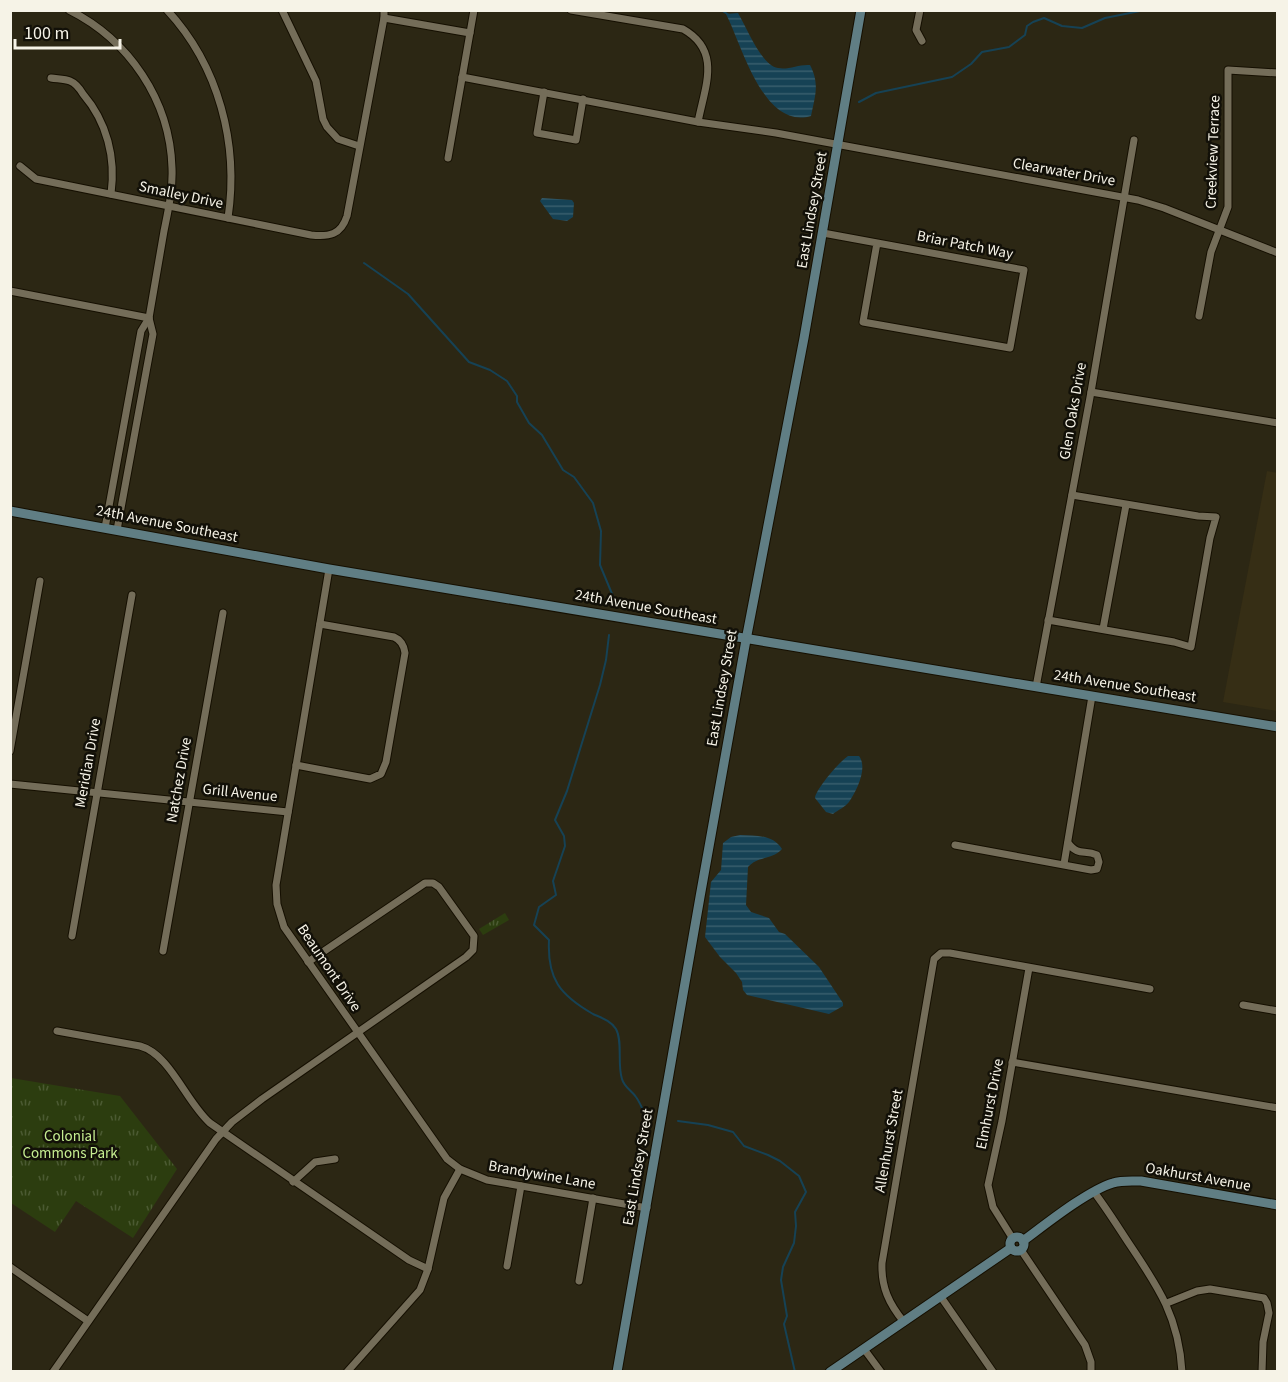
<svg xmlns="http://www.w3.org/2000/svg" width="1288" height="1382" viewBox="0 0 1288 1382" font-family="'Source Sans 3',sans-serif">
<defs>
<pattern id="grass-tufts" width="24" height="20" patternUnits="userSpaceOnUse" patternTransform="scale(1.5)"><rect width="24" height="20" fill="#2c3d0f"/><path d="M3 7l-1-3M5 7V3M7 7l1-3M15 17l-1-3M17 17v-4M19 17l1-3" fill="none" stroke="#4b5a32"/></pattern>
<pattern id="water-rules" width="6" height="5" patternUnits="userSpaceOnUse" patternTransform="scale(1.5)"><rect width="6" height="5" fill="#164255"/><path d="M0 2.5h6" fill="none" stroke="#385e6d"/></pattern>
</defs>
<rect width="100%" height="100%" fill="#2c2714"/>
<polygon fill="#362e15" points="1267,471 1278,473 1277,711 1223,702"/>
<g fill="url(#grass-tufts)">
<polygon points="505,913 509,920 483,935 479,929"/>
<polygon points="11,1078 120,1096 177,1169 133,1238 76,1201 55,1232 11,1203"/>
</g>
<g fill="url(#water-rules)">
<path d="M738,13C747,28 761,65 778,68C789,70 799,64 810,65C820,84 815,96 811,116C763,130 742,45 726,14Z"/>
<polygon points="542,198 572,200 574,203 573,217 567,221 553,219 540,201"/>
<path d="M848,756H859C868,768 857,790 849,802C845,807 838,810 833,814L826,812L815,798C816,789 839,762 848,756Z"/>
<path d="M740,835C755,836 773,834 782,849C772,860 758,856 748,867L746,905L751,912L769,918L779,932L785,934L819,967L843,1003V1006L829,1014L747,995L743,990L742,982L736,973L720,957L705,937L711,882L721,870L723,843L731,837Z"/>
</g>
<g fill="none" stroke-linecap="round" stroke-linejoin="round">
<g stroke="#164255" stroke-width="2">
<polyline points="721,10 729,15"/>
<polyline points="859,102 876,93 952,77 971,64 982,52 1009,47 1025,35 1027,26 1033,22 1044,18 1062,26 1082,28 1105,18 1145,10"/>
<polyline points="364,263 408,294 469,362 490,370 507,381 517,396 517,402 529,423 542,435 563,470 574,477 593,503 601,531 600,565 615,601"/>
<path d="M609,635L606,660L600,685L567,791L555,820L564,836L565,846L553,881L556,895L539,907L534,925L549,940C547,979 560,995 593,1014C602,1018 611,1021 616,1029C623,1042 617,1064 622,1079C624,1087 632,1091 636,1097C639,1101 641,1106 643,1110"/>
<polyline points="678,1121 708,1125 733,1132 744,1146 768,1155 780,1161 799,1176 806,1192 795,1212 796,1226 794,1243 783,1267 781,1280 787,1316 784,1324 795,1372"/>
</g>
<g stroke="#150f01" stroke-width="9">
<g id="street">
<path d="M69,10C129,40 170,100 172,168C173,189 168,211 164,231C159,260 154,289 149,318L141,331L105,528"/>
<path d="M167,10C219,66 239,144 228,218"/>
<polyline points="282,10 316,81 323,119 327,127 338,139 359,146"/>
<path d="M571,10L683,29C722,51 705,86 698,122"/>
<polyline points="920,10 916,30 922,41"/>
<polyline points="384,18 470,33"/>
<polyline points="462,77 698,122 776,133 1138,200 1164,208 1278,253"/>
<path d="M51,78C57,79 65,79 70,81C75,83 80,89 83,94C107,122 116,158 111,194"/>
<polyline points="544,92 537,133 576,140 583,99"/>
<polyline points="448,158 474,10"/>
<path d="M20,166L36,179L311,235C329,237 341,235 347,216L384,18V10"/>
<polyline points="823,233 1024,270 1010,348 863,322 877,243"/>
<polyline points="10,291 149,318"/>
<polyline points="1199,316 1211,252 1228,207 1228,70 1278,73"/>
<polyline points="1091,392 1278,423"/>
<polyline points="117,530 153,334 149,318"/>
<polyline points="329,569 276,885 277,904 284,927 447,1159 460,1169 487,1180 647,1208"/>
<polyline points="1048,620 1174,642 1191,647 1210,538 1216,517 1198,516 1072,495"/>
<polyline points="1103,629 1126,505"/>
<polyline points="1036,687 1091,392 1134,140"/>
<polyline points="10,751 40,581"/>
<path d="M296,765L370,779L381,774L386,762L405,653C404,645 401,640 394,637L320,624"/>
<polyline points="10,784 288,812"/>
<path d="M955,845L1091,870L1097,869L1099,862L1097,855C1084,849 1079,857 1068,843"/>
<polyline points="1064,864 1092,696"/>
<polyline points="72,936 132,595"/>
<polyline points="163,951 223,613"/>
<polyline points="1243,1005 1278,1011"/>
<path d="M57,1031L140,1046C170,1054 186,1102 210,1123L409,1260L428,1269"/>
<polyline points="1012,1062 1278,1108"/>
<polyline points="293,1182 315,1162 335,1159"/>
<path d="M1094,1192C1107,1209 1118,1227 1130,1245C1159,1288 1179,1318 1182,1372"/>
<polyline points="1013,1239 993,1207 988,1185 1002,1121 1029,968"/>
<polyline points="1021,1250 1085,1345 1091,1362 1091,1372"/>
<polyline points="507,1266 521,1186"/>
<polyline points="10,1267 88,1321"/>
<polyline points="579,1281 593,1198"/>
<polyline points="941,1297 993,1372"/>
<polyline points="1167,1303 1197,1291 1210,1289 1264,1298 1267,1303 1269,1313 1263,1342 1262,1372"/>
<path d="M904,1322C889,1304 881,1287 882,1263L934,959L941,953H950L1150,989"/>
<polyline points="864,1349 881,1372"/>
<polyline points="53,1372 216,1139 232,1122 262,1099 466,957 473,950 474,936 439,887 433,883 425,883 308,962"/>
<polyline points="347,1372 420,1290 428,1269 444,1198 460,1169"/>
</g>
</g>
<g stroke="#150f01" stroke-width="11">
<g id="secondary">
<polyline points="10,511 329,569 1278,727"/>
<circle cx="1017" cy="1244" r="7"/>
<path d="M1023,1241C1046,1224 1087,1191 1113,1183C1122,1180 1132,1181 1141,1181L1278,1205"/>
<polyline points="617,1372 700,897 746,640 804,338 861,10"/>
<polyline points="830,1372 1011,1248"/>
</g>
</g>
<use href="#street" stroke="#746d59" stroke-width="7"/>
<use href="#secondary" stroke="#607e84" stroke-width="9"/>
</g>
<g text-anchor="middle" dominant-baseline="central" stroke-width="5" stroke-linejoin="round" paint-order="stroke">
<g font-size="15" fill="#f6f3e7" stroke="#121008">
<text transform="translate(1213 152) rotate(-88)">Creekview Terrace</text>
<text transform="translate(1064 172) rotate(10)">Clearwater Drive</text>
<text transform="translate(181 195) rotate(12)">Smalley Drive</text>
<text transform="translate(812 210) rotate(-80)">East Lindsey Street</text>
<text transform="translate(965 245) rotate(11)">Briar Patch Way</text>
<text transform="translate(1073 411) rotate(-80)">Glen Oaks Drive</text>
<text transform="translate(167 524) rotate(11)">24th Avenue Southeast</text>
<text transform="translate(646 607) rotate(10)">24th Avenue Southeast</text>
<text transform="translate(1125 686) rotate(9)">24th Avenue Southeast</text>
<text transform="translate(722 688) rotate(-80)">East Lindsey Street</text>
<text transform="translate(88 763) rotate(-80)">Meridian Drive</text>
<text transform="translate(179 780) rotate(-80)">Natchez Drive</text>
<text transform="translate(240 793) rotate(6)">Grill Avenue</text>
<text transform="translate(329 968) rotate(56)">Beaumont Drive</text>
<text transform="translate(990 1104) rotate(-79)">Elmhurst Drive</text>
<text transform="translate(889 1141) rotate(-80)">Allenhurst Street</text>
<text transform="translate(638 1167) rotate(-80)">East Lindsey Street</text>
<text transform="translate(542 1175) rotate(10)">Brandywine Lane</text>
<text transform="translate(1198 1177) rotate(10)">Oakhurst Avenue</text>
</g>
<g font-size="15" fill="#c6ee91" stroke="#121008">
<text x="70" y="1136">Colonial<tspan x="70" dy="17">Commons Park</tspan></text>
</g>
</g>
<rect width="1288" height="1382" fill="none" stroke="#f6f3e7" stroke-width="24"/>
<path d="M15 39v9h105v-9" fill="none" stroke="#f6f3e7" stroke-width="3"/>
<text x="24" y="39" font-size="18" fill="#f6f3e7" stroke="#121008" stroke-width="4.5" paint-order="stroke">100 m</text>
</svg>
